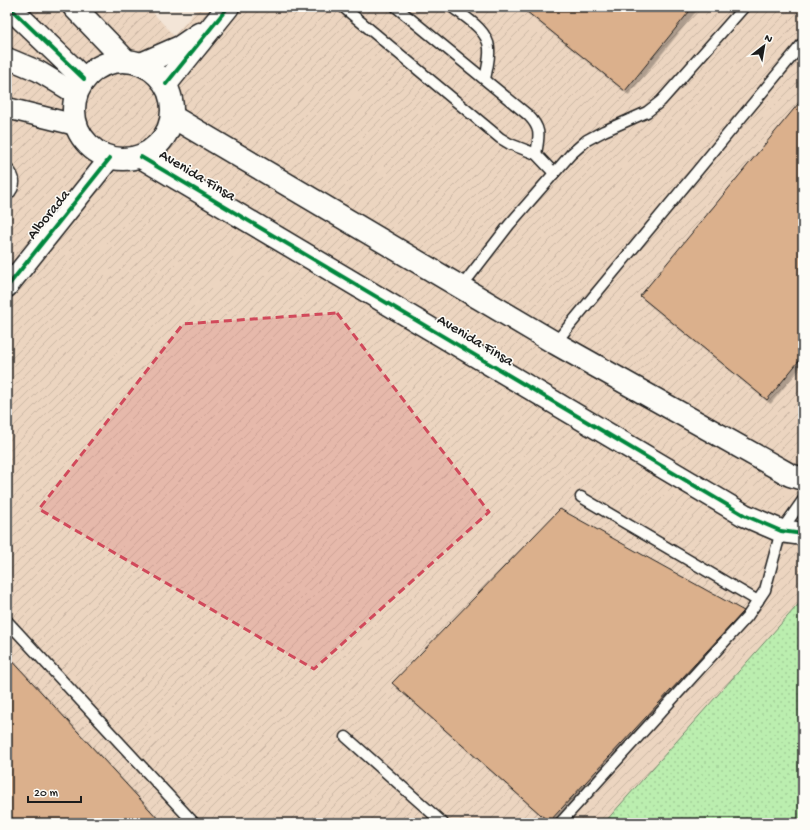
<svg xmlns="http://www.w3.org/2000/svg" width="810" height="830" viewBox="0 0 810 830" font-family="'Gochi Hand',sans-serif">
<defs>
<pattern id="industrial-furrows" width="10" height="10" patternUnits="userSpaceOnUse"><rect width="10" height="10" fill="#ecd5c0"/><path d="M-1 1l2-2M0 10L10 0M9 11l2-2" fill="none" stroke="#cab6a4"/></pattern>
<pattern id="grass-dots" width="8" height="8" patternUnits="userSpaceOnUse"><rect width="8" height="8" fill="#bbeeaf"/><path d="M2 2h.1M6 6h.1" fill="none" stroke="#a0cc96" stroke-width="1.8" stroke-linecap="round"/></pattern>
<filter id="shadow"><feDropShadow dx="3.5" dy="3.5" stdDeviation="0" flood-color="#0004"/></filter>
</defs>
<rect width="100%" height="100%" fill="#f3e5d7"/>
<filter id="ink" filterUnits="userSpaceOnUse"><feTurbulence type="fractalNoise" baseFrequency=".025" numOctaves="2"/><feDisplacementMap in="SourceGraphic" scale="8" xChannelSelector="R" yChannelSelector="G"/><feConvolveMatrix kernelMatrix="1 2 1 2 8 2 1 2 1" color-interpolation-filters="sRGB"/></filter>
<g filter="url(#ink)">
<polygon fill="url(#industrial-furrows)" points="7,7 148,7 174,36 199,7 803,7 803,599 604,823 7,823"/>
<polygon fill="url(#grass-dots)" stroke="#6c8566" points="803,599 803,823 604,823"/>
<g fill="#dbb08c" stroke="#1c1c1c" filter="url(#shadow)">
<polygon points="521,7 693,7 625,91"/>
<polygon points="803,98 803,356 767,400 640,296"/>
<polygon points="560,509 744,611 549,822 392,683"/>
<polygon points="7,655 162,823 7,823"/>
</g>
<g fill="none" stroke-linecap="round" stroke-linejoin="round">
<g stroke="#1c1c1c" stroke-width="13">
<g id="service">
<polyline points="343,7 500,138 510,144 536,154 554,173"/>
<path d="M396,7L528,115C542,129 539,136 536,154"/>
<path d="M452,7C465,17 488,30 489,48C490,58 487,69 485,79"/>
<path d="M7,168C17,178 16,186 7,196"/>
<polyline points="462,286 509,225 571,154 587,140 604,131 647,112 661,101 744,7"/>
<polyline points="555,343 803,43"/>
<polyline points="581,497 758,601"/>
<polyline points="7,621 194,823"/>
<polyline points="346,737 443,823"/>
<polyline points="560,823 747,617 765,590 781,531 803,500"/>
</g>
</g>
<g stroke="#1c1c1c" stroke-width="23">
<g id="minor">
<polyline points="7,58 38,71 76,94"/>
<polyline points="7,108 76,125"/>
<polyline points="7,287 110,158"/>
</g>
</g>
<g stroke="#1c1c1c" stroke-width="25">
<g id="tertiary">
<polyline points="9,7 84,79"/>
<polyline points="74,7 126,61"/>
<circle cx="123" cy="110" r="49"/>
<polyline points="141,64 180,47 199,34"/>
<polyline points="166,84 228,7"/>
<polyline points="173,117 555,343 790,475 803,479"/>
<polyline points="141,157 744,515 781,531 803,534"/>
</g>
</g>
<use href="#service" stroke="#fdfcf7" stroke-width="10"/>
<use href="#minor" stroke="#fdfcf7" stroke-width="20"/>
<use href="#tertiary" stroke="#fdfcf7" stroke-width="22"/>
<g stroke="#fdfcf7" stroke-width="6">
<g id="cycleway">
<polyline points="9,7 84,79"/>
<polyline points="166,84 228,7"/>
<polyline points="141,157 744,515 781,531 803,534"/>
<polyline points="7,287 110,158"/>
</g>
</g>
<use href="#cycleway" stroke="#00873e" stroke-width="4"/>
</g>
</g>
<path fill="#d1495b" fill-opacity="0.2" stroke="#d1495b" stroke-width="3" stroke-dasharray="8 5" stroke-linejoin="round" d="M337,313L489,512L314,669L39,509L183,324Z"/>
<g text-anchor="middle" dominant-baseline="central" stroke-width="3" stroke-linejoin="round" paint-order="stroke">
<g font-size="15" fill="#1c1c1c" stroke="#fdfcf7">
<text transform="translate(197 176) rotate(31)">Avenida Finsa</text>
<text transform="translate(49 215) rotate(-51)">Alborada</text>
<text transform="translate(475 341) rotate(31)">Avenida Finsa</text>
</g>
</g>
<rect width="810" height="830" fill="none" stroke="#fdfcf7" stroke-width="24"/>
<rect x="12" y="12" width="786" height="806" fill="none" stroke="#1c1c1c" stroke-width="1.5" filter="url(#ink)"/>
<g transform="translate(764 46) rotate(31)" stroke="#fdfcf7" stroke-width="3" paint-order="stroke">
<path d="M0-3L7 15L0 10L-7 15Z" fill="#1c1c1c"/>
<text y="-6" font-size="11" font-weight="bold" text-anchor="middle" fill="#1c1c1c">N</text>
</g>
<path d="M28 796v6h53v-6" fill="none" stroke="#1c1c1c" stroke-width="2"/>
<text x="34" y="796" font-size="12" fill="#1c1c1c" stroke="#fdfcf7" stroke-width="3" paint-order="stroke">20 m</text>
</svg>
